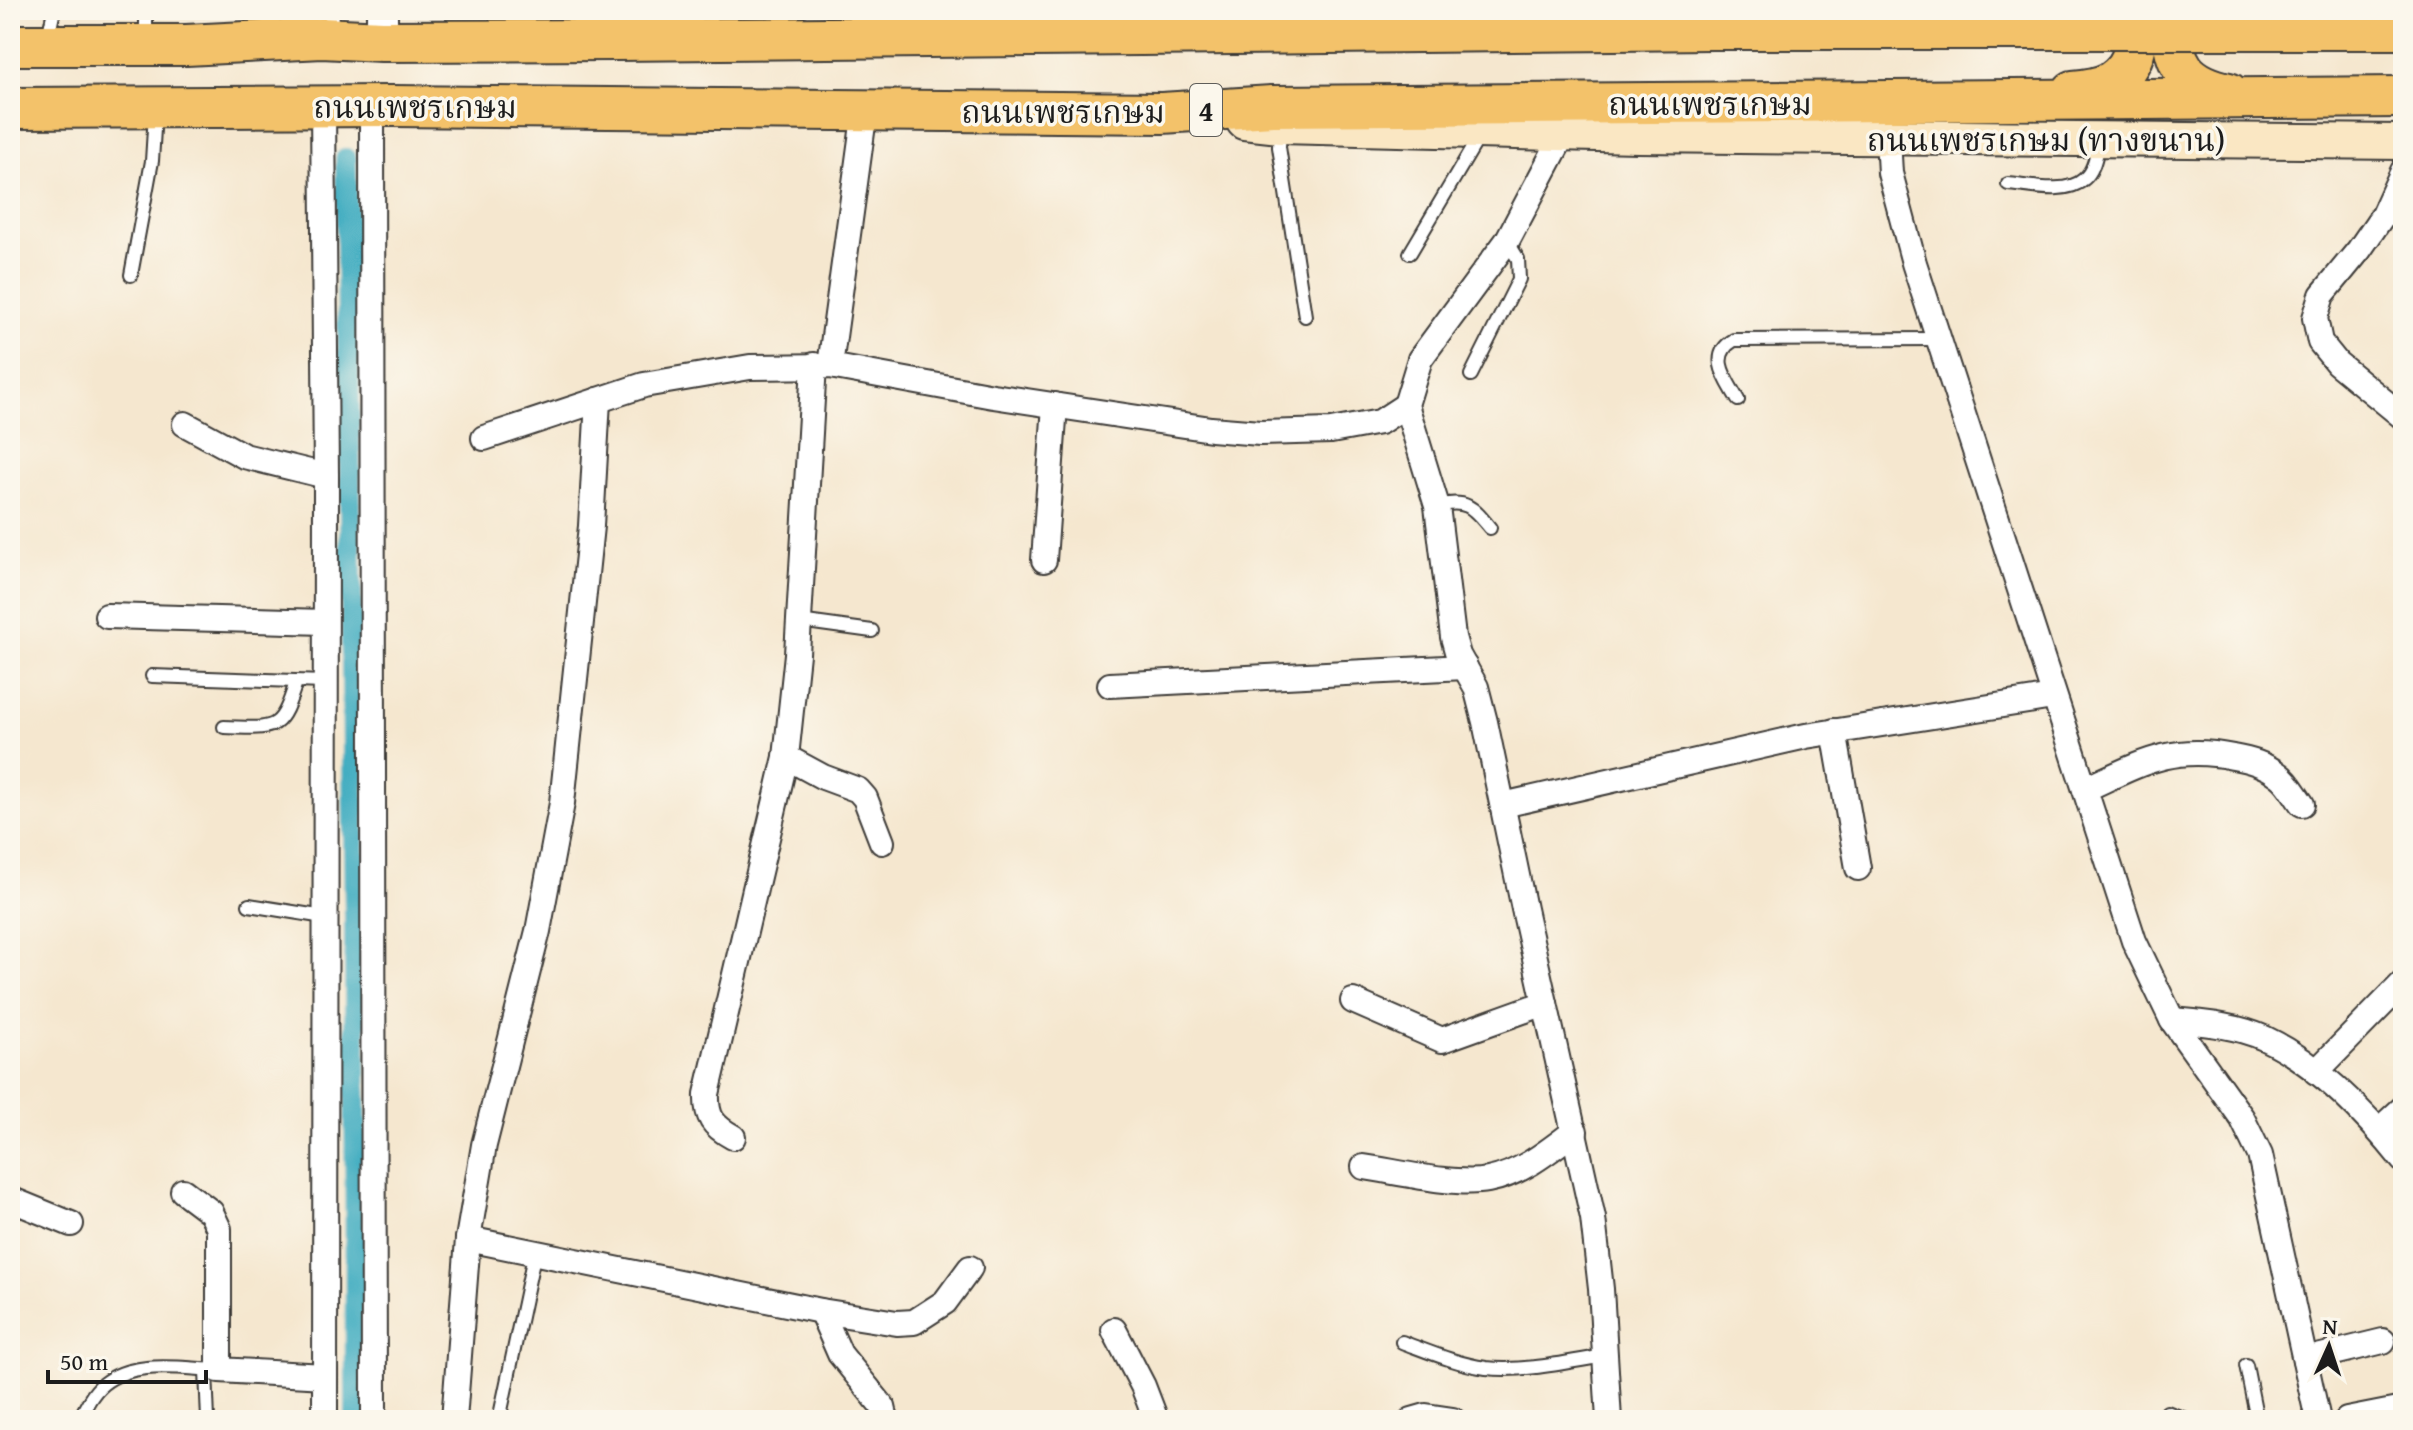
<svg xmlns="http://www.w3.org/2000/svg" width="2413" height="1430" viewBox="0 0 2413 1430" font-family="'Gentium Book Plus','Noto Serif Thai',serif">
<rect width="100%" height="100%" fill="#fbf7ec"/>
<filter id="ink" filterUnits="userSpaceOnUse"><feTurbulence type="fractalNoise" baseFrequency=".0125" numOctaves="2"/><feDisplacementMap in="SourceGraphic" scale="16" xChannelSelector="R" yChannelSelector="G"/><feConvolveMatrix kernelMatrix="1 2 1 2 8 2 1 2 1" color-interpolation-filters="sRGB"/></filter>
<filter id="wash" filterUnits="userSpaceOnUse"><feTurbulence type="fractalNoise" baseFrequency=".006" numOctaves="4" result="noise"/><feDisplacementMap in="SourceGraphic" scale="32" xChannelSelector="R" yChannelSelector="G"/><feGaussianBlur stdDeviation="1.8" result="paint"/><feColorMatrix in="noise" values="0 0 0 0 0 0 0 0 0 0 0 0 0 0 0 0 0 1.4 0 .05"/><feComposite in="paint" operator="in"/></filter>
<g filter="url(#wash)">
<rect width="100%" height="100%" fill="#f5e7cf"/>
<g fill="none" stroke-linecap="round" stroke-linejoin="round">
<polyline stroke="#42adc1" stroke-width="22" points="346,159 355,917 356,1420"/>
</g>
</g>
<g filter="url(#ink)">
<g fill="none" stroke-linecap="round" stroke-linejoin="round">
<g stroke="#3d3a37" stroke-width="16">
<g id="service">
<polyline points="146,10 146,39"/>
<polyline points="614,10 615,35"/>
<polyline points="48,38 54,10"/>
<polyline points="1280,129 1279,147 1305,316"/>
<path d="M2008,184C2030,186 2067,195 2084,179C2094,171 2096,155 2099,144"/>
<polyline points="1410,253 1480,135"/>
<polyline points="131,275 152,161 155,113"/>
<polyline points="1471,375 1519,279 1518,259 1507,241"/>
<path d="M1738,400C1727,380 1707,356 1734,340L1939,339"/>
<path d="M1437,506C1466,499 1472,506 1490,528"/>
<polyline points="799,621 872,631"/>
<polyline points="152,676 324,682"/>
<path d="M224,727C275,728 280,734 296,682"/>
<polyline points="249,905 324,917"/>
<path d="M1402,1342C1429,1352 1457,1364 1486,1368C1525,1372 1567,1362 1605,1356"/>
<polyline points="2246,1365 2257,1420"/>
<polyline points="206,1370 208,1420"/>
<polyline points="2167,1412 2188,1420"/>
<path d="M79,1420C85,1408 92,1393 103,1384C133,1359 183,1369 219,1370"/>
<polyline points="499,1420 535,1251"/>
</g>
</g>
<g stroke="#3d3a37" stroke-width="28">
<g id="minor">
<polyline points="323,105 326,476 325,1420"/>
<polyline points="372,107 374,1420"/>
<polyline points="1564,133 1507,241 1420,359 1406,405 1437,506 1453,637 1458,655 1476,687 1485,722 1524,909 1593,1218 1601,1289 1609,1420"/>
<polyline points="1888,138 1890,173 1914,263 2134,941 2172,1020 2242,1118 2260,1155 2318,1420"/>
<polyline points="2403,171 2383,215 2359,250 2322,295 2315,318 2320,342 2337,363 2403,417"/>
<polyline points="814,365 797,654 786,757 823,777 858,790 865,798 882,842"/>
<polyline points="830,366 865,110"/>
<polyline points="185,424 244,456 326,476"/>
<polyline points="484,438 644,385 750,367 830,366 993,396 1211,429 1260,433 1331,431 1380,422 1406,405"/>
<polyline points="1044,560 1055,405"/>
<polyline points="107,616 325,622"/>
<polyline points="1110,685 1465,667"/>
<polyline points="1834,731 1858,868"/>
<path d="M2085,789C2140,764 2171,744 2233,757C2250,760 2265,764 2279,775C2289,782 2295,795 2302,804"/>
<polyline points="1503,805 1806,736 2053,697"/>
<polyline points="1353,1001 1442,1040 1545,1003"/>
<path d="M2172,1020C2203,1023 2235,1025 2264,1038C2318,1063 2366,1114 2403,1160"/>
<polyline points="2316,1072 2403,983"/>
<polyline points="2379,1130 2403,1108"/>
<path d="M733,1137C713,1126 706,1117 707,1094L786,757"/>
<path d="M1364,1167C1398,1172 1455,1186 1488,1180C1521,1174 1550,1150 1575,1131"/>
<polyline points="183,1191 211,1212 219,1229 219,1370 325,1376"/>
<polyline points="10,1199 71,1224"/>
<polyline points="468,1239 821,1311 897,1323 914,1322 945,1302 970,1268"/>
<polyline points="821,1311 840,1354 883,1407 886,1420"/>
<polyline points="1114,1330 1143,1386 1156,1420"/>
<polyline points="2305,1360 2383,1341"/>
<polyline points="454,1420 468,1239 484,1145 538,931 562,803 591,526 598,400"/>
<polyline points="1412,1420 1426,1416 1453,1420"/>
<polyline points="2347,1420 2403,1409"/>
</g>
</g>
<g stroke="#3d3a37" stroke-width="34">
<g id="tertiary">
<polyline points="382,10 382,41"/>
<polyline points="322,38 323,10"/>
</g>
</g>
<g stroke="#3d3a37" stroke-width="38">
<polyline id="secondary" points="1244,122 1280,126 1638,135 2403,142"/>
</g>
<g stroke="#3d3a37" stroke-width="44">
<g id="trunk">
<path d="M2183,10L2173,20C2171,64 2185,84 2229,93"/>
<polyline points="10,45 186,45 322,38 382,41 616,40 1140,35"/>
<path d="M2073,91C2085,90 2100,88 2111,82C2136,66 2146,31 2124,10"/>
<polyline points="10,108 392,106 1162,113 1272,106 2403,97"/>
</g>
</g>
<use href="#service" stroke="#fff" stroke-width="12"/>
<use href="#minor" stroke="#fff" stroke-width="24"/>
<use href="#tertiary" stroke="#fff" stroke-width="30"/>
<use href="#secondary" stroke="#fae7c3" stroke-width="34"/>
<use href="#trunk" stroke="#f3c26a" stroke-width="40"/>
<g stroke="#3d3a37" stroke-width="44" stroke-linecap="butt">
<polyline id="trunk-bridge" points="1140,35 1712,29 2403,29"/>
</g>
<use href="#trunk-bridge" stroke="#f3c26a" stroke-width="40"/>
</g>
</g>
<g text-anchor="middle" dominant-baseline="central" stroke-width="7" stroke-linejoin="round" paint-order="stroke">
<rect fill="#fbf7ec" stroke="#5f5e5a" stroke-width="2" x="1190" y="84" width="32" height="52" rx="6"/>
<g font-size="30" font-weight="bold" fill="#1c1c1c">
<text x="1206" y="110">4</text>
</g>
<g font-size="32" fill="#1c1c1c" stroke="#fbf7ec">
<text x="1710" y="103">ถนนเพชรเกษม</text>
<text x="415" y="106">ถนนเพชรเกษม</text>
<text x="1063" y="111">ถนนเพชรเกษม</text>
<text x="2046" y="139">ถนนเพชรเกษม (ทางขนาน)</text>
</g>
</g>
<rect width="2413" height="1430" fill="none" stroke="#fbf7ec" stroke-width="40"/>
<g transform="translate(2329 1346) rotate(3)" stroke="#fbf7ec" stroke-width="6" paint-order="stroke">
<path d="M0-6L14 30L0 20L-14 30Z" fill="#1c1c1c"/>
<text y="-12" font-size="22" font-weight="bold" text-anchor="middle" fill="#1c1c1c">N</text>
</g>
<path d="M48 1370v12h158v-12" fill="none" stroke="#1c1c1c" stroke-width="4"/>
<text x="60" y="1370" font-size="24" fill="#1c1c1c" stroke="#fbf7ec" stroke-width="6" paint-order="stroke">50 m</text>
</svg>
